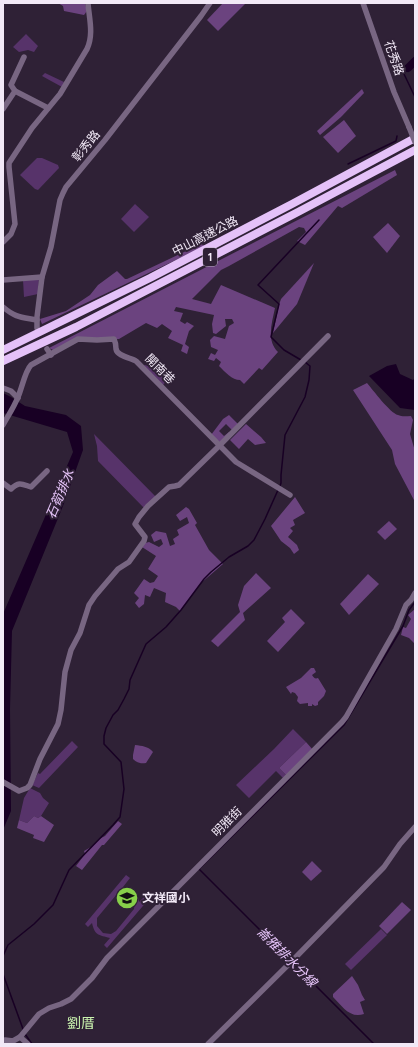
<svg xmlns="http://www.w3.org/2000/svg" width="418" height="1047" viewBox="0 0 418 1047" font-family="Figtree,'Noto Sans TC',sans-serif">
<rect width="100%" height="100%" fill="#2f2136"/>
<g fill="#57336a" fill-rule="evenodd">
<polygon points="26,34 38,46 34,52 28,50 19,52 13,47"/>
<polygon points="45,73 64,82 62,87 42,76"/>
<polygon points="37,158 42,158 58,165 59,168 38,190 35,189 20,175"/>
<polygon points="135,204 149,217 134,232 121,219"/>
<polygon points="39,278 38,294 24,297 23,280"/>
<polygon points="145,365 172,375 162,386 143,366"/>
<polygon points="94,434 157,498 145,509 98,461 97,446"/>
<polygon points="293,729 306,742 279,768 287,776 284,779 276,771 249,798 236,785 274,749"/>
<polygon points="72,741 78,747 39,788 32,785 38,773 40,774"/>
<polygon points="30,788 40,793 43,798 49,803 41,816 38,818 34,816 27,823 19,820 24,798"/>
<path d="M126,875L130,878L123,887C132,888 138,892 139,902L144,897L148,900L107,948L104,945L110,938C99,935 95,936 92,923L88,927L85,924ZM122,892H127L133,897L135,902L134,909L116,931L111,934L103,933L97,926V918L117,894Z"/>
<polygon points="381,929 387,935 351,970 345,964"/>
</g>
<g fill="#6b437f">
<path d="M58,3H85C86,8 88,11 84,15L64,11L63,6Z"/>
<polygon points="223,3 246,3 218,31 207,20"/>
<polygon points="362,89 364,93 341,117 320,135 317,131"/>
<polygon points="344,120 356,136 338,153 323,137"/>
<path d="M395,170L397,175L342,208L338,206L305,245L297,241L306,232L304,228L299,227L229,266L221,270L192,299L211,304L221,285L275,308C272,323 266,340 278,352L262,370L259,368L244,384L240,380C232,380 225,372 219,366L221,362L216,358L214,361L208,359L211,353L215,355L218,350L211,347L210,340L214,336L225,339L229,326L234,323L232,319H225L226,326L216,334L213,333L212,324L214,315L176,307L174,311L183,313L180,321L185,324L187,322L194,326L189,331L185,344L189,347L187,354L181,351L183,345L168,338L172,331L162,324L157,328L146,323L119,339L104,340L78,339L55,351L49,348Z"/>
<polygon points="388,223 400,236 387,253 373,237"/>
<polygon points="201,244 205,246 42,324 40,319 66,311 90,295 98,285 117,271 125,279 127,279"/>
<polygon points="314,263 297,304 273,333 279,305 281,299"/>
<path d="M367,383C373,390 390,413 398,415C402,417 407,416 411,416L413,420L410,434L415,451V502L395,464L392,450L353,390Z"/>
<polygon points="229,415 239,425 233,431 226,424 219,431 224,436 229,432 231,434 221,443 211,435 223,419"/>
<polygon points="246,424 261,437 266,443 255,445 248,439 239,449 230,440"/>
<polygon points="295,497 305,513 293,520 295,525 290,528 293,531 288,537 297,545 299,550 294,554 290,548 281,541 271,526"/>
<polygon points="186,507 189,509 197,523 195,525 209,550 223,564 201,583 180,611 176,607 165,602 166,593 154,588 150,597 145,595 144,604 139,608 135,603 139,598 134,593 144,579 150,583 154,582 158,576 148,569 156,556 142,547 145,543 149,542 159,547 163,544 161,539 154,542 151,535 156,531 166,533 170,546 175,544 173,539 179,535 177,530 189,523 187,517 180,521 176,515"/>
<polygon points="389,521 397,529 385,540 377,532"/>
<polygon points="256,573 271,588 243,613 245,620 218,647 211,641 240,612 238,605 244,586"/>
<polygon points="368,574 379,584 349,615 340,604"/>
<polygon points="291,609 305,623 278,652 267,641 285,622 282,618"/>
<polygon points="415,609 415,644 409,638 401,635 403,627 406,628 411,619 408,615"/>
<path d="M311,668H314L316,672L312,675C314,678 315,679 318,678L326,691L324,696L318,702V705L315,706L312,704V706H308V703L300,704L297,701L298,697L295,693L292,692L291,694L286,687L301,678Z"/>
<polygon points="306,742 313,750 287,776 279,768"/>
<path d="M135,745C142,746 148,746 153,752L146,763C141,764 137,763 133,759V755Z"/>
<polygon points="34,816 38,818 41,816 54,825 44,842 33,838 34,835 17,828 19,820 27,823"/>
<polygon points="118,821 122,824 104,845 102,845 82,870 76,866 85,854 84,851 91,847 99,839 105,836"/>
<polygon points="312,861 322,871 311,881 302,872"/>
<polygon points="402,902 411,910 387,934 379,926"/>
<path d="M352,976L358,985L362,995L365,1000L360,1002L364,1014C350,1019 342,1006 333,997V994Z"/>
</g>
<g fill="#180024">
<polygon points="396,364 400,374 413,380 415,378 415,410 400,408 369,376 387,366"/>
<polygon points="3,393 11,397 25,406 66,415 81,426 83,450 63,506 12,631 10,709 11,811 3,830 3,614 73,452 67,432 3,413"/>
</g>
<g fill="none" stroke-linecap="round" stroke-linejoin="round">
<g stroke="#180024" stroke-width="1.5">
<polyline points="408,68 404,74 415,97"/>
<polyline points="348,164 396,141 397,136"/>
<polyline points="301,360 284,350 271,337 279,304 258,285 319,220"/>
<polyline points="280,486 281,483 281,475 285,435 305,397 309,380 310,366 305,362"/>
<polyline points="3,956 8,945 34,924 53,905 69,870 113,825 120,817 124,789 121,762 104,744 104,736 106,728 113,715 118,710 124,699 129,689 130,680 146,644 166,627 181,610 204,579 211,572 229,557 248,546 254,540 265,519 278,490"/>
<polyline points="291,961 199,869 344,725 403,626 409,610 415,602"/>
<polyline points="293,963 374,1044"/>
<polyline points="3,974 23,1029"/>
<polyline points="25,1034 32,1044"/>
</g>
<polyline stroke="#180024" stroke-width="8" points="408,68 415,61"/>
<g stroke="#786682" stroke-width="5.5">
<polyline points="363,3 394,92 409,127"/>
<polyline points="15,91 48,108"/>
<polyline points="3,109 15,91 11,85 24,57"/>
<path d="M3,242L11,234L15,224L9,167V163L32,128L60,94L87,49C94,34 89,18 88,3"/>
<polyline points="3,280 42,277"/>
<path d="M3,307C16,318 21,317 37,320"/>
<polyline points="37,328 37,317 42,277 51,247 60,200 63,193 66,187 105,140 201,16 210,3"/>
<polyline points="47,349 51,355"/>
<polyline points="3,388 11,391 18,398"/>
<path d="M3,425C8,416 14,407 18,397C22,388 25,371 31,365L78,339L97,340L114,339C116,343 116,345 116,349C117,356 131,358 136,361L236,462L290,495"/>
<path d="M3,483L11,489C19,481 22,484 31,487L47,471"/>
<polyline points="3,782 19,791 27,788 30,785 40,759 58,724 61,710 65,672 71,650 80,633 89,605 95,596 118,569 129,562 144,541 145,537 135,524 139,517 148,506 169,487 175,486 179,485 219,446 328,336"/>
<polyline points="20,1037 28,1044"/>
<polyline points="3,1041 5,1040 13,1041 20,1037 39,1014 49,1008 61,1004 71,999 92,978 107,958 342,722 346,717 396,629 406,605 411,600 415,593"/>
<polyline points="208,1044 294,959 384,867 400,844 415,827"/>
</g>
<g stroke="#e4c1f8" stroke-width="8">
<polyline points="3,350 150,278 292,204 415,138"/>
<polyline points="3,361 76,327 298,212 415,150"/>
</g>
<polyline stroke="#786682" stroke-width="5.5" points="409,127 415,142"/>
</g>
<defs>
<g id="school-disc" transform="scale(1.15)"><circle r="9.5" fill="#87cf4a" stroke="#2f2136"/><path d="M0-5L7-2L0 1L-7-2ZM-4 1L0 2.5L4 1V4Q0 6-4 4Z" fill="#111"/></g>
</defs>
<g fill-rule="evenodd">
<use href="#school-disc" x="127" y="898"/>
</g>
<g text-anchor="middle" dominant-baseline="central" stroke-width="4" stroke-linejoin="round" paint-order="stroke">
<rect fill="#2f2136" stroke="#b8adbd" stroke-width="1" x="203" y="248" width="14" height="18" rx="3"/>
<g font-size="11" font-weight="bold" fill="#f2e9f7">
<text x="210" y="257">1</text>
</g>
<g font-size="12" fill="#f2e9f7" stroke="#2f2136">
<text transform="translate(394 58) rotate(71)">花秀路</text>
<text transform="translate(86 146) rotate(-51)">彰秀路</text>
<text transform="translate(205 236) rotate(-27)">中山高速公路</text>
<text transform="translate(160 369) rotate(45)">開南巷</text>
<text transform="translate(227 822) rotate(-45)">明雅街</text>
</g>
<g font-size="12" font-weight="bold" fill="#f2e9f7" stroke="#2f2136" text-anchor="start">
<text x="142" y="898">文祥國小</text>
</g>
<g font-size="13" font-style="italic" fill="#e6c4f9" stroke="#2f2136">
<text transform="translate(60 494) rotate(-67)">石筍排水</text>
<text transform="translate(287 957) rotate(45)">崙雅排水分線</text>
</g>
<g font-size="14" fill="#c9f2ae" stroke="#2f2136">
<text x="81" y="1023">劉厝</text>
</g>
</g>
<rect width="418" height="1047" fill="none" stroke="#f2e9f7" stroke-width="8"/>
</svg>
